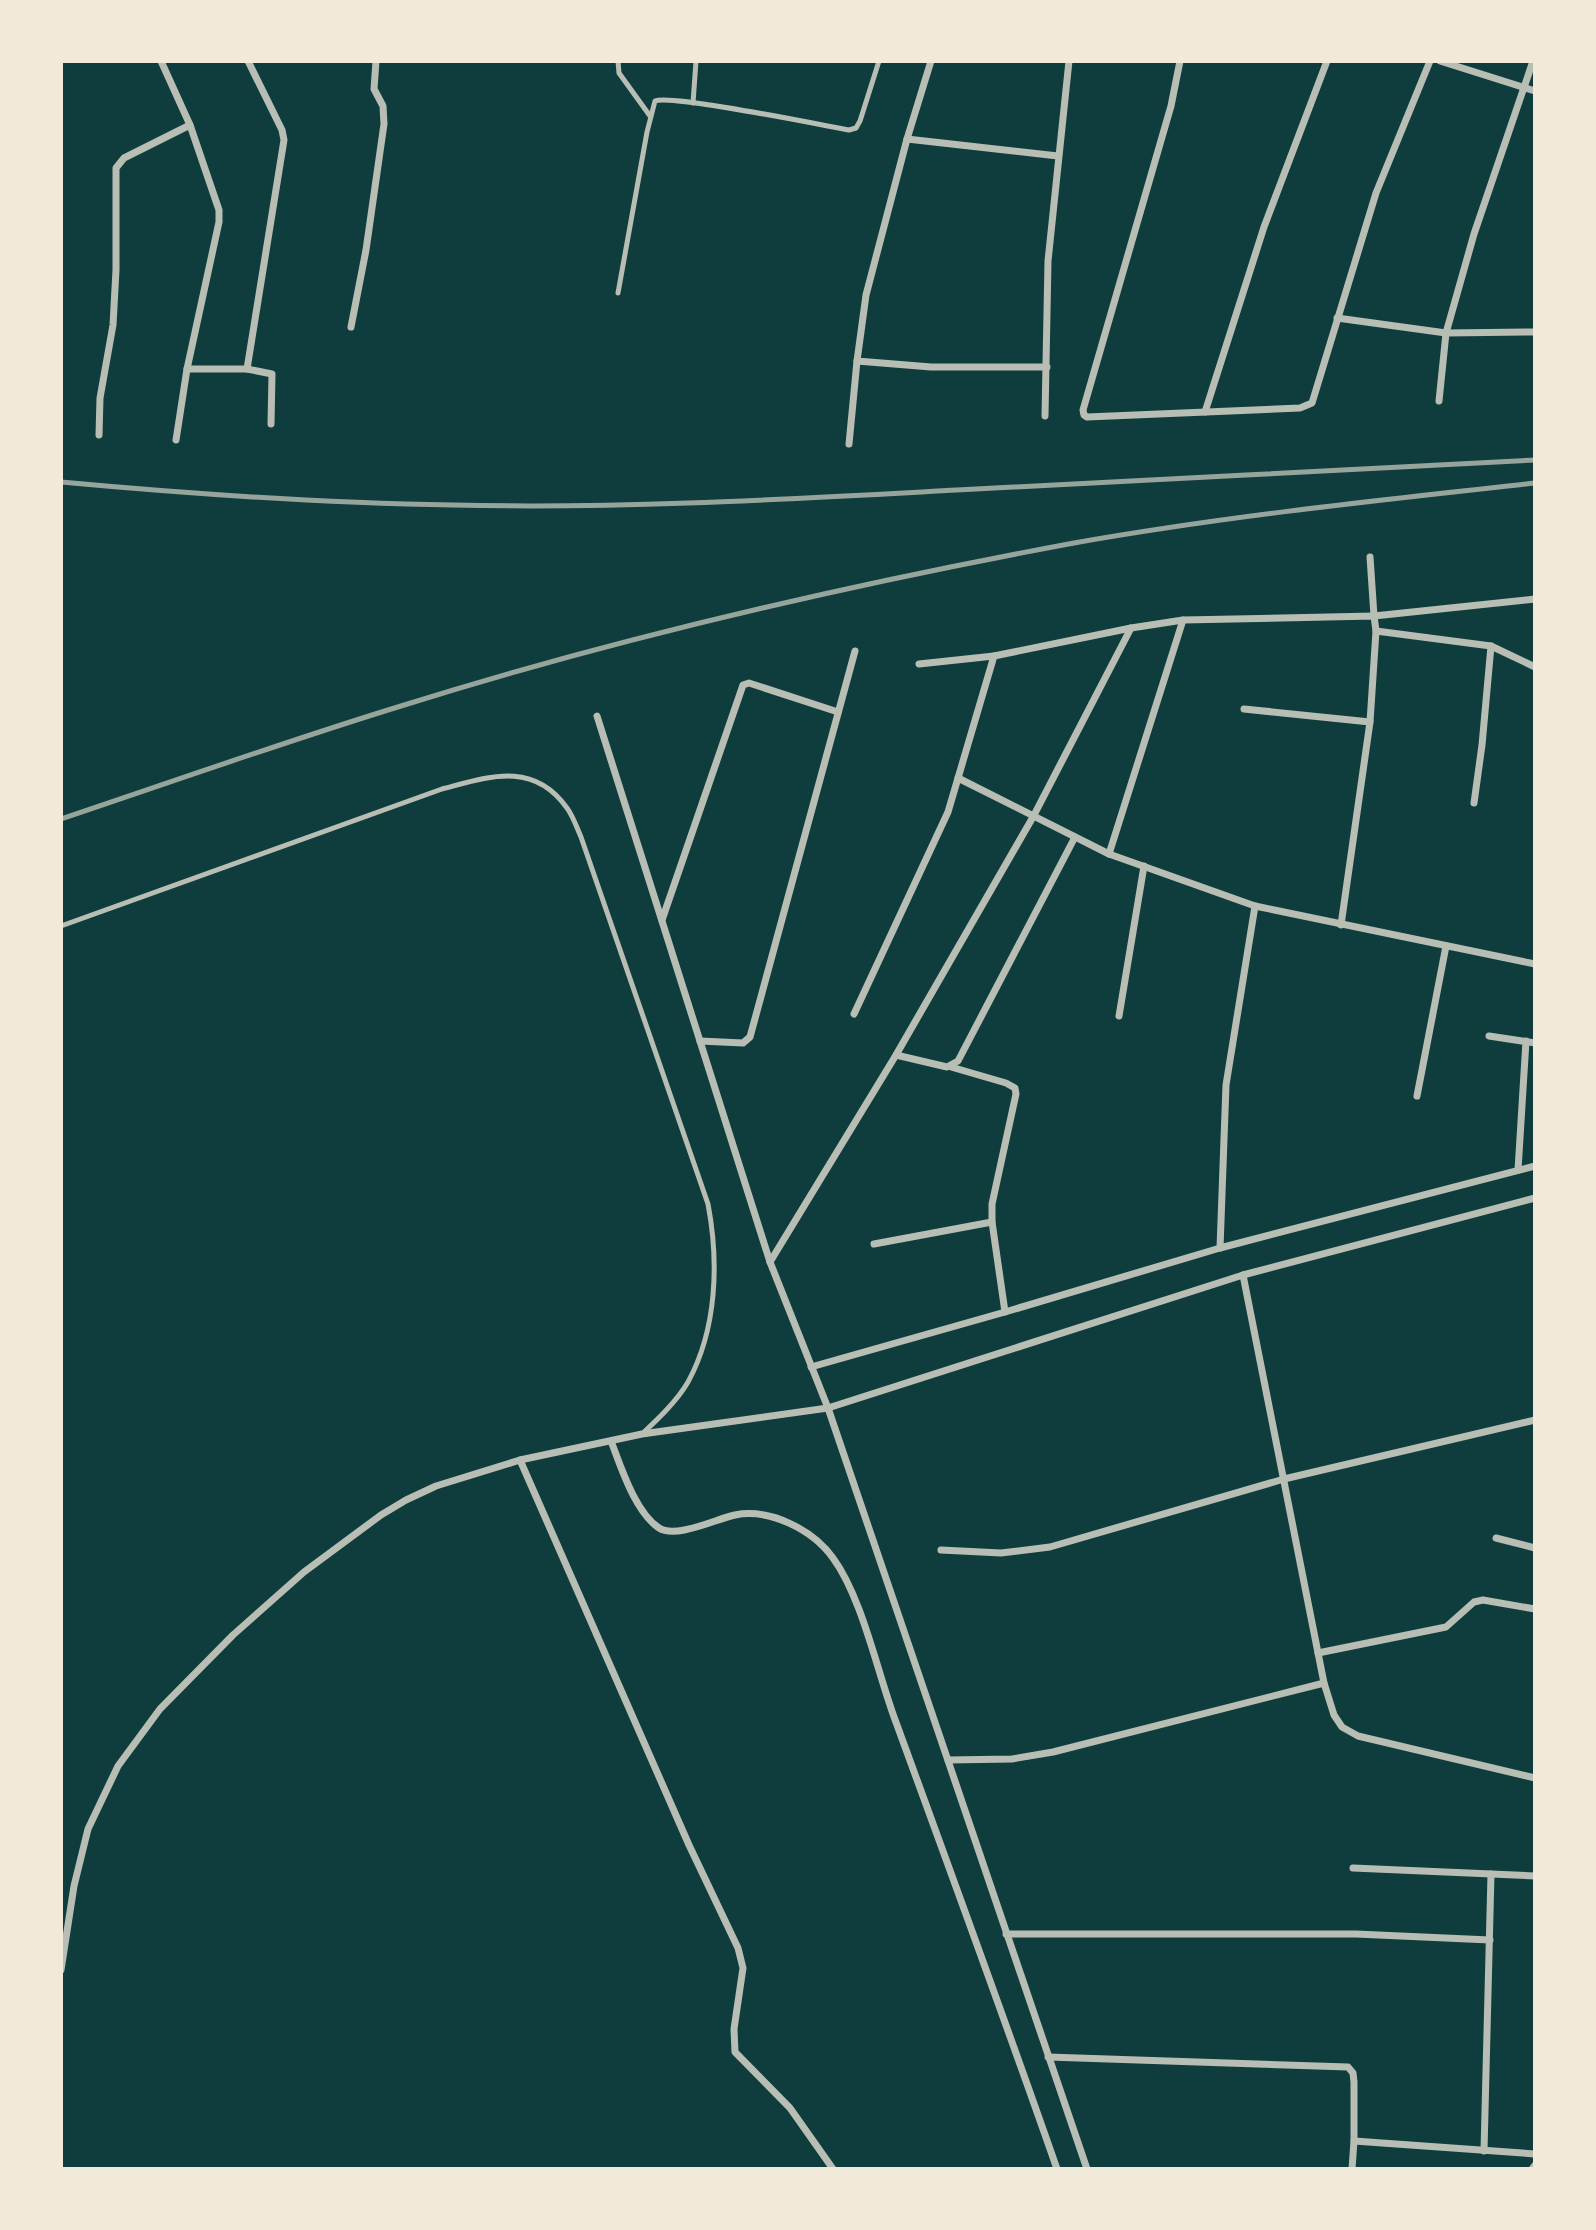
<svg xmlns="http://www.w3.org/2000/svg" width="1596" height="2230" viewBox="0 0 1596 2230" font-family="Commissioner,sans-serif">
<rect width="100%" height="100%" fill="#0f3d3e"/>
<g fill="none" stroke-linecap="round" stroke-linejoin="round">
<g stroke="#b8beb3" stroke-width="5">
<polyline points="618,61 619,73 650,116"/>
<polyline points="693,103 696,61"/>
<path d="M618,293L647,132L655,101C670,94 821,125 849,130L856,128L860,121L879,61"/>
<path d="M61,926L442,789C488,777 533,760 567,808C573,816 577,828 581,837L708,1204C719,1262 717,1329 688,1382C677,1401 658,1419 642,1434"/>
</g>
<g stroke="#b8beb3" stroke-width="7">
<polyline points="161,61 190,125"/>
<polyline points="931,61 907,139 1058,156"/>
<polyline points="1180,61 1171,106 1083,410 1084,415 1087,417 1300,408 1312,403 1376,193 1430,61"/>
<polyline points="1440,61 1535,91"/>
<polyline points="907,139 866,295 857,361 931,367 1047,367"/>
<polyline points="1337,318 1446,333 1535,332"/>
<polyline points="351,327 366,250 384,124 383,106 374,89 376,61"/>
<polyline points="187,369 247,369 272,374 271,424"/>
<polyline points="247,369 284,140 282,130 248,61"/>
<polyline points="1439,401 1446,333 1474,234 1533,61"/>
<polyline points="1205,412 1264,227 1327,61"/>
<polyline points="1045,416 1048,261 1069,61"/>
<polyline points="99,435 100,398 113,325 116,270 116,168 124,158 190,125 219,210 219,222 187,369 176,440"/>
<polyline points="849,444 857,361"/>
<polyline points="1370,557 1374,616 1535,599"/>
<polyline points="1183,620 1109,854 1255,906 1535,964"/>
<polyline points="1131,628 1183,620 1374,616 1376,631 1370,722 1341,925"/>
<polyline points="1376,631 1491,646 1535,667"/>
<polyline points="919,664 994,656"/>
<polyline points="1244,709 1370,722"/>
<polyline points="597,716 770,1262 828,1408 1087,2169"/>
<polyline points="958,778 1109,854"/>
<polyline points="1474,803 1482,745 1491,646"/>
<polyline points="662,920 743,685 749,683 838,712"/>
<polyline points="1119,1016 1144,866"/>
<polyline points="1489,1036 1535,1043"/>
<polyline points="700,1041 743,1043 750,1037 855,651"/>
<polyline points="896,1055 947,1067 958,1061 1075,837"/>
<polyline points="951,1067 1006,1083 1015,1088 1016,1094 992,1204 992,1222 1005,1312"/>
<polyline points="1417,1096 1446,946"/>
<polyline points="1518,1170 1526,1041"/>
<polyline points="874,1244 992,1222"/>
<polyline points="1220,1248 1226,1085 1255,906"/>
<polyline points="770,1262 896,1055 1033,817 1131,628 994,656 948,812 854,1014"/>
<polyline points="1243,1275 1324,1683 1334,1715 1342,1727 1358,1736 1535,1778"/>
<polyline points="811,1367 1005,1312 1220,1248 1535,1166"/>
<path d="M611,1441C621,1467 635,1512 659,1528C676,1539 716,1519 735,1515C770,1508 813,1530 833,1558C863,1599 878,1676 897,1725C951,1873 1005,2020 1057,2169"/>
<polyline points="520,1460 689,1845 738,1948 743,1968 734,2029 735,2052 790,2108 833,2169"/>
<polyline points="1496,1538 1535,1548"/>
<polyline points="941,1550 1001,1553 1050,1547 1284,1479 1535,1420"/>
<polyline points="1318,1653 1446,1627 1474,1602 1483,1600 1535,1609"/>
<polyline points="948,1760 1012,1759 1053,1752 1324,1683"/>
<polyline points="1353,1868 1535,1876"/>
<polyline points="1006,1934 1356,1934 1490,1940"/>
<polyline points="61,1970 74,1886 88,1829 118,1766 160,1709 233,1635 304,1572 381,1515 406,1500 436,1486 520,1460 642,1434 828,1408 1243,1275 1535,1198"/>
<polyline points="1048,2057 1348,2067 1353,2073 1354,2082 1354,2141"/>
<polyline points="1484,2151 1491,1874"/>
<polyline points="1352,2169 1354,2141 1535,2154"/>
<polyline points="1532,2169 1535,2165"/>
</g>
<g stroke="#97a49c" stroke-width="5">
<path d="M61,482C191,494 323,503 453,505C622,509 789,499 957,490C1150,480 1342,470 1535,460"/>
<path d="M61,819C174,781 287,741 401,706C621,637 848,585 1074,543C1227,516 1381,500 1535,483"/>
</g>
</g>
<rect width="1596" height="2230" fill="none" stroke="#f1e9da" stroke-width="126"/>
</svg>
